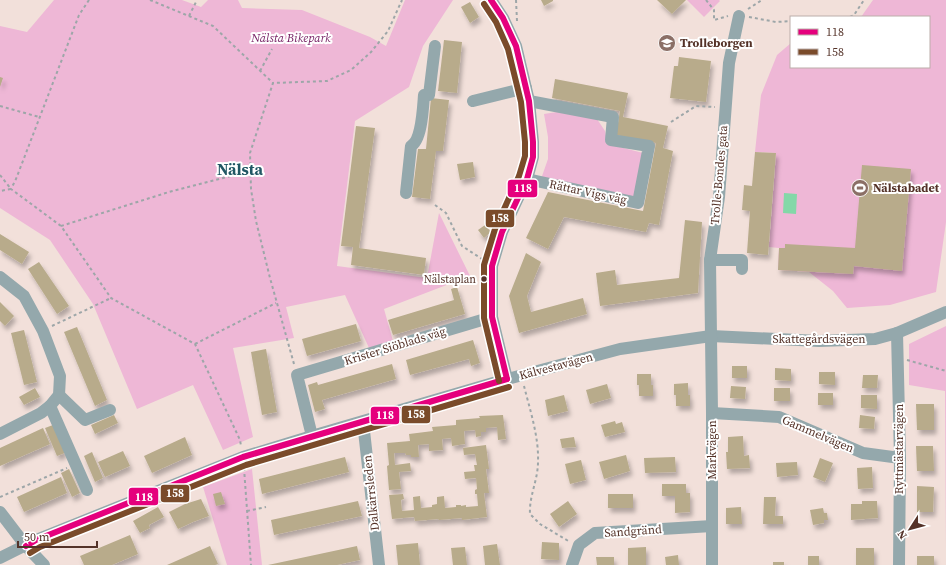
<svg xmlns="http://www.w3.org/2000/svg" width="946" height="565" viewBox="0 0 946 565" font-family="'Source Serif 4',serif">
<defs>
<filter id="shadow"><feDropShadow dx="2.5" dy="4.5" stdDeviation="2" flood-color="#0004"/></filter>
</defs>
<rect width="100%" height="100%" fill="#f2e0da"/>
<g fill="#eeb7d6">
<polygon points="54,0 182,0 201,7 208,0 238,0 242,8 302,10 370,37 386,46 405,0 453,0 423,46 409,87 355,121 337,266 427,278 439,213 470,276 384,309 393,341 369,348 345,295 286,307 294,338 233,348 253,437 223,450 193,385 137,409 93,304 50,240 0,208 0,26 27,32"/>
<polygon points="687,0 719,0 720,1 704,17"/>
<polygon points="873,0 946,0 946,222 936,292 890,305 847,308 833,291 809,272 778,270 779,248 769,247 776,153 755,152 761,95 777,55 791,43 791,67 929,67 929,17 861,17"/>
<polygon points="563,111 597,119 605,131 608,144 643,153 635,198 541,179 548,159 548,137 544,114"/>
<polygon points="946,326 946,550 945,391 909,385 909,344"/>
<polygon points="252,469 262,565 227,565 203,487"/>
</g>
<polygon fill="#83d8a8" points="784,193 797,194 796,214 783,213"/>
<g fill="#b8ab8b" filter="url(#shadow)">
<polygon points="541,0 553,0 553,1 544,6"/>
<polygon points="657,0 686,0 672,14"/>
<polygon points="470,2 479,17 470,23 461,7"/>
<polygon points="444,40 462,42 457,93 438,91"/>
<polygon points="679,57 711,61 706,102 670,98 674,66 678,66"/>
<polygon points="0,77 3,78 0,87"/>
<polygon points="555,79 628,93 623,117 668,126 663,148 673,151 659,225 649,223 646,232 564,217 548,249 526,238 548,192 643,211 656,143 616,135 620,111 552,98"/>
<polygon points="431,98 449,100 443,151 436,151 430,199 412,197 418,149 426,149"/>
<polygon points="356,126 375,128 359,248 426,258 424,275 351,265 353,247 341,246"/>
<polygon points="755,152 776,153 768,255 747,253 750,211 742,210 744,185 752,186"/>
<polygon points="473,162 475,177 460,180 457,164"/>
<polygon points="862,165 911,169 902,271 854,266 853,274 778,270 779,248 785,248 785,244 855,248"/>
<polygon points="685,220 702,222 698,293 600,306 596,273 615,270 617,285 679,278"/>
<polygon points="485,225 491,232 484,238 478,230"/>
<polygon points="0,234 29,252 22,264 0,250"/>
<polygon points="526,253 541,262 527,296 531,312 583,298 587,314 519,333 509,296"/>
<polygon points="39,262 69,306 57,314 28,269"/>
<polygon points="457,287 465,314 393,335 388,320 454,300 451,289"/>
<polygon points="0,302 14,316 5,326 0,321"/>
<polygon points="356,324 361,341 307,356 302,339"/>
<polygon points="77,327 107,400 95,406 64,332"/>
<polygon points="24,330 37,382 24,385 11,333"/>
<polygon points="473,340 480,363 471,366 469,359 410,375 406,360"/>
<polygon points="266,349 277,412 262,415 251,352"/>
<polygon points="392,364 396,379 322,400 325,409 315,412 308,385 317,382 318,385"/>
<rect x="732" y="366" width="15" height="12"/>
<polygon points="775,368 791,369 791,381 775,380"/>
<polygon points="819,372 835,372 835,385 819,384"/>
<polygon points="637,374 651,374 651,385 653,385 653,396 639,396 639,385 637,385"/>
<polygon points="863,375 878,375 877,388 862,388"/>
<polygon points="688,383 688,395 690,395 690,406 676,406 676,395 674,395 674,384"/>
<polygon points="607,384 611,398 590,404 586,390"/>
<polygon points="731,386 746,387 745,399 730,398"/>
<polygon points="35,388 40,397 24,405 19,397"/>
<rect x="774" y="388" width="16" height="13"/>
<rect x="818" y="393" width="15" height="12"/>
<polygon points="564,395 568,411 548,416 545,400"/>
<polygon points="861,395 877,395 877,409 861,408"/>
<polygon points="916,404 934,404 934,430 917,430"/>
<polygon points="114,415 118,423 95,434 91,425"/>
<polygon points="503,415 506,439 498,440 497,427 486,428 486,432 481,432 481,436 476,437 475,430 464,431 465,444 452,446 451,438 442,439 443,450 429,451 429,444 418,445 419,457 411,457 411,455 406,455 405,453 394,453 395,465 410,463 411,471 399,472 401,489 389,490 387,466 389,465 387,443 410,441 409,434 433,431 432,427 456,425 456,420 480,418 479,416"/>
<polygon points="860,415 875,417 874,429 859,428"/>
<polygon points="615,421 616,424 622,422 625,432 605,437 601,425"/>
<polygon points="53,425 65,453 57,456 45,428"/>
<polygon points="43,428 50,444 0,466 0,448"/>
<polygon points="743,436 744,456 749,455 750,468 727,469 726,452 728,452 728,437"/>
<polygon points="185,437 192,455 152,473 144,456"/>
<polygon points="574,437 576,447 562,448 560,439"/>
<polygon points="486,445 489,469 486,469 489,493 484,493 487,517 462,520 462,518 439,520 438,519 415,521 414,517 392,519 389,495 403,494 404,499 401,500 402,511 414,510 413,497 420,496 421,508 432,507 432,505 437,504 437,497 444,496 445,508 456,507 456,505 461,505 461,506 466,505 466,507 478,506 477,494 475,494 475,490 477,489 476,478 465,479 464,472 475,471 474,465 477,465 475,454 464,455 463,448"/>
<polygon points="916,446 933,446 934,471 917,471"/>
<polygon points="123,451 130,466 105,477 98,462"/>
<polygon points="92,452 103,478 95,482 84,456"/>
<polygon points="626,455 630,471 604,479 599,462"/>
<polygon points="345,457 349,472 262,494 259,479"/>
<polygon points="675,457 676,472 645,473 644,458"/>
<polygon points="820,458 833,463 825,482 813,477"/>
<polygon points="581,460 586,480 570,484 565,464"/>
<polygon points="797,462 798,475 777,477 776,463"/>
<polygon points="872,467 873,488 858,489 857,468"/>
<polygon points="69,469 80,493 72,497 61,473"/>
<polygon points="61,477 67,493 24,512 17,497"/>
<polygon points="662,484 686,484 686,493 690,493 690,512 675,513 675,496 662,496"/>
<polygon points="917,486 934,487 933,512 917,512"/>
<polygon points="221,492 225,504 216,506 213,494"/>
<rect x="608" y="494" width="25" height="14"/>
<polygon points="764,497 776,497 775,516 783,516 783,524 763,524"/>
<polygon points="201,499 209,516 193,522 178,529 169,512 185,504"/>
<polygon points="358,501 362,516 274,535 271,520"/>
<polygon points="568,501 577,514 559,527 550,514"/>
<polygon points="862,501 877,501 878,518 851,520 851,504 862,504"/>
<polygon points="158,507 164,517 149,525 150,528 140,533 133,521"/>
<polygon points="741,507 742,524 726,524 726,508"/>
<polygon points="823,508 824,513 827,513 828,520 824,520 824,523 813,525 810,510"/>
<polygon points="130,535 138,554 112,565 84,565 80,556"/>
<polygon points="542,542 559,543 559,560 541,559"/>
<polygon points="418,543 420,565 398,565 396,545"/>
<polygon points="497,544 500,565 485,565 483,546"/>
<polygon points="210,546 218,564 215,565 167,565"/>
<polygon points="357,546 360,560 337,565 268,565"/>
<polygon points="465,547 467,565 453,565 451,548"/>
<polygon points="646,547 646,565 628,565 628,548"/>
<rect x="856" y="548" width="18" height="17"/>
<polygon points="678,555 679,565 666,565 665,557"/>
<rect x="808" y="556" width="11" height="9"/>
<rect x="917" y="556" width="17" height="9"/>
<polygon points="596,557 614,557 614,565 597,565"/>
<rect x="773" y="562" width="11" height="3"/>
</g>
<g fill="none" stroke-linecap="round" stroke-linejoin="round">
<g stroke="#9da6a8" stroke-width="2" stroke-dasharray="3 3" stroke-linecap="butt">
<polyline points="89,0 79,15 16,179 11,189 61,226 111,298 195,344 240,440 241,446"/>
<polyline points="150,0 213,26 273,83"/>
<polyline points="516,0 517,21"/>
<polyline points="706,0 714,10 714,20 728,16"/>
<polyline points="748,9 762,0"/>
<polyline points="189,16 197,0"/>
<polyline points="749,17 776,22 791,21"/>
<polyline points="850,17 854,15 864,0"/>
<polyline points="260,71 272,49"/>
<polyline points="0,106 39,117"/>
<polyline points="671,122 696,106 715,107"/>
<polyline points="0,175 11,189 0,191"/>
<polyline points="435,205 446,213 462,246 482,259"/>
<polyline points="61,226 169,192 250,171"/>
<polyline points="52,326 111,298"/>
<polyline points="195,344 276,303"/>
<polyline points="907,360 946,371"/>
<polyline points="294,364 270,278 256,221 251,189 250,153 273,83 327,81 351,70 371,52 388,31 402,0"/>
<path d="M524,386C530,410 539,437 538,462C538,480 529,496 530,514L540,524L570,542"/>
<polyline points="244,468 251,565"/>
<polyline points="0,497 67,468"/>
<polyline points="247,511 266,507"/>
</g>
<g stroke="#94a8ac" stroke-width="12">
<polyline points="491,0 503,18 516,46 529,101 533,142 533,157 527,179 502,232 492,266 492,317 507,379"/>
<polyline points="429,95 435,46"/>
<polyline points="473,101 526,88"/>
<polyline points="527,179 638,203 649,146 611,140 613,117 529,101"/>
<path d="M406,193L411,146C422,140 423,107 424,95"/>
<polyline points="710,260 742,260 742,269"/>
<polyline points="0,277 24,296 43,331 60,376 59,395 50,406 41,413 0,434"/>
<polyline points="897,333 900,458 899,565"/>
<polyline points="59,395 85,420 110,410"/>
<polyline points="50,406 87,490"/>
<polyline points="712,413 779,417 863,453 900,458"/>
<polyline points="363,422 379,565"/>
<polyline points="312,436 297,375 492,317"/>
<polyline points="0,512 26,546 44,565"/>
<polyline points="0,558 36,540 243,457 312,436 500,381 620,349 711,336 819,341 875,339 897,333 946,312"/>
<polyline points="572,565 579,545 595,533 712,526"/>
<polyline points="712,565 712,413 710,260 719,197 729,63 739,16"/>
</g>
<g stroke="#fff" stroke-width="9">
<g id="bus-1">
<polyline points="491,0 503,18 516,46 529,101 533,142 533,157 527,179 502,232 492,266 492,317 507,379"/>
<polyline points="26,546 36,540 243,457 507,379"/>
</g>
</g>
<g stroke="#fff" stroke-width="9">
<g id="bus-2">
<polyline points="484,4 496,22 508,49 521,102 525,142 525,156 519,176 495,229 484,265 484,318 499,381"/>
<polyline points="30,553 40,547 246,465 509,387"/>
</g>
</g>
<use href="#bus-1" stroke="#e5007d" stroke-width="6"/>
<use href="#bus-2" stroke="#7a4b2a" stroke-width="6"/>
</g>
<defs>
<g id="school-disc" transform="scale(0.9)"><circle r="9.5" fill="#8b6f66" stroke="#fff"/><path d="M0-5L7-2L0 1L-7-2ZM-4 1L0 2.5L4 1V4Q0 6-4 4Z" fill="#fff"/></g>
<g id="stadium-disc" transform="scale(0.9)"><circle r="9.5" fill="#8b6f66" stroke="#fff"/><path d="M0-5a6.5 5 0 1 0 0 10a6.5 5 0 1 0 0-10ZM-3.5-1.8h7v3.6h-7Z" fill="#fff"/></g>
</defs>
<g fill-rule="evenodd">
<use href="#school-disc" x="667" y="43"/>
<use href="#stadium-disc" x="860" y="188"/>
</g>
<circle fill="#543228" stroke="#fff" stroke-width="1.5" cx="484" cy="279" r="3.5"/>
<g text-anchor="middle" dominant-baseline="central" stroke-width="4" stroke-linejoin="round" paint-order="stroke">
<g font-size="11" fill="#543228" stroke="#fff" text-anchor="end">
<text x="476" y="279">Nälstaplan</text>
</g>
<g font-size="12" font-style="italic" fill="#731c61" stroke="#fff">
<text x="291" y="38">Nälsta Bikepark</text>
</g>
<g font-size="12" font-weight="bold" fill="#543228" stroke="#fff" text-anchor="start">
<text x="680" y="43">Trolleborgen</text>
<text x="873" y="188">Nälstabadet</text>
</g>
<g font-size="12" fill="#543228" stroke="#fff">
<text transform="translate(719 175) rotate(-85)">Trolle-Bondes gata</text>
<text transform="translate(588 192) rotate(12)">Rättar Vigs väg</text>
<text x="819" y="339">Skattegårdsvägen</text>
<text transform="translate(395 346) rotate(-17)">Krister Siöblads väg</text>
<text transform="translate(556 366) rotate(-15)">Kälvestavägen</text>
<text transform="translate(818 434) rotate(23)">Gammelvägen</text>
<text transform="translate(899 449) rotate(-90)">Ryttmästarvägen</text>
<text transform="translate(712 450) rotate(-90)">Markvägen</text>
<text transform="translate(371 493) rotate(-96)">Dalkärrsleden</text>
<text transform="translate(633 531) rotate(-4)">Sandgränd</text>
</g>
<g font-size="16" font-weight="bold" fill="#215764" stroke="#fff">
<text x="240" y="169">Nälsta</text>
</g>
</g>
<g stroke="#fff" stroke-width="1.5">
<rect x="507" y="179" width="31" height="19" rx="4" fill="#e5007d"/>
<rect x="485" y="209" width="30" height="19" rx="4" fill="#7a4b2a"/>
<rect x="401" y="405" width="30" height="19" rx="4" fill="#7a4b2a"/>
<rect x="370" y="406" width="30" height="19" rx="4" fill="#e5007d"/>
<rect x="160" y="484" width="30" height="19" rx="4" fill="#7a4b2a"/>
<rect x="128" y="487" width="31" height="19" rx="4" fill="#e5007d"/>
</g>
<g font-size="11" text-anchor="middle" font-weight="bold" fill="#fff">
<text x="523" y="192">118</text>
<text x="500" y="222">158</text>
<text x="416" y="418">158</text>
<text x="385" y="419">118</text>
<text x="175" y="497">158</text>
<text x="144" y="501">118</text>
</g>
<rect x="790" y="16" width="140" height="52" fill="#ffffff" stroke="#bbada9"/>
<rect x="798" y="29" width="20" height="6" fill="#e5007d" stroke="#bbada9"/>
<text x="826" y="36" font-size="12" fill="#543228">118</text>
<rect x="798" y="49" width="20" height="6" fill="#7a4b2a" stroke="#bbada9"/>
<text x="826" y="56" font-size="12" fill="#543228">158</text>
<g transform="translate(910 529) rotate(234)" stroke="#ffffff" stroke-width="3" paint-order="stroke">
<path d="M0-3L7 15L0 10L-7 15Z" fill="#543228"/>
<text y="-6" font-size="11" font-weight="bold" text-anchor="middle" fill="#543228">N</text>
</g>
<path d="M18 541v6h79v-6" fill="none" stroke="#543228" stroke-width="2"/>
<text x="24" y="541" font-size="12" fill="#543228" stroke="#ffffff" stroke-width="3" paint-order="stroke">50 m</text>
</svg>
